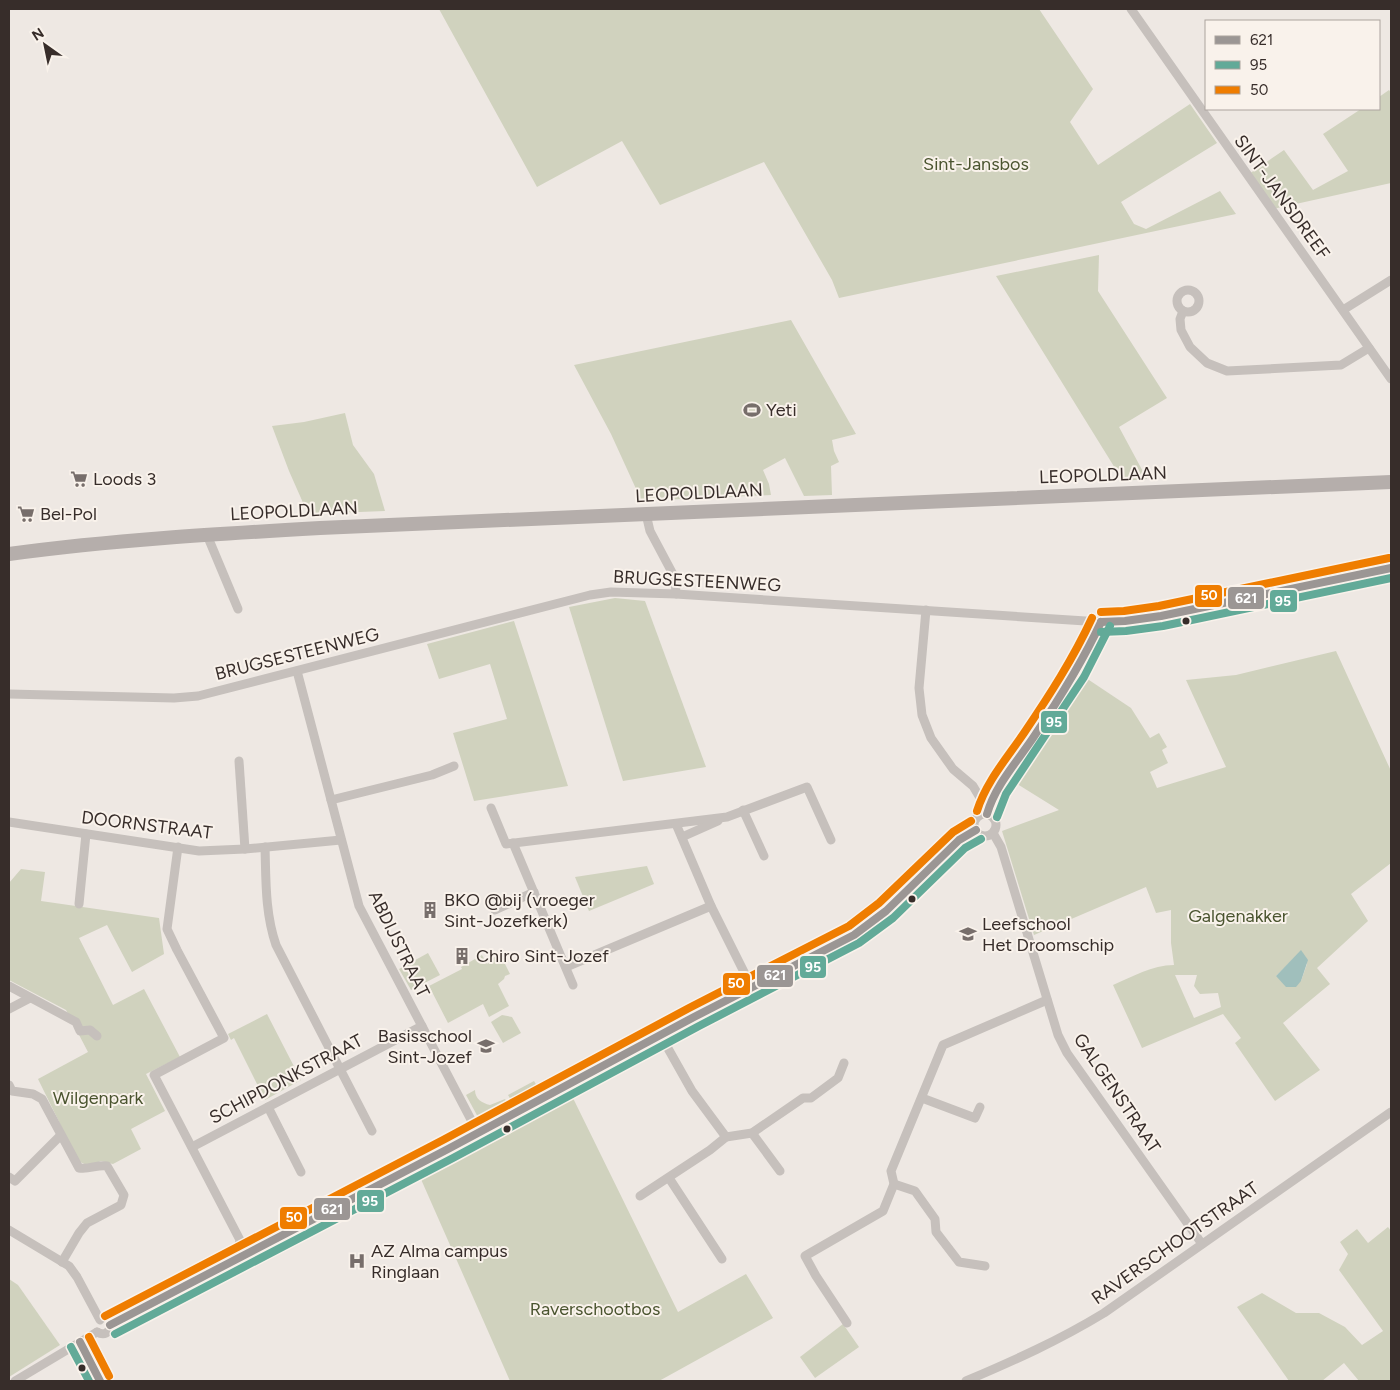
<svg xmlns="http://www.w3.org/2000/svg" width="1400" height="1390" viewBox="0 0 1400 1390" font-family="Figtree,sans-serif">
<rect width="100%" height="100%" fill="#eee8e3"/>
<g fill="#d0d2be" fill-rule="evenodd">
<polygon points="439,9 1039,9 1093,89 1070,122 1098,165 1190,104 1217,143 1121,202 1134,224 1146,229 1220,191 1236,214 839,298 832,280 764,162 660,205 622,141 537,187"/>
<polygon points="1389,90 1391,93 1391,183 1273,209 1249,174 1284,150 1313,190 1348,171 1323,134 1361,109 1379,109 1379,97"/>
<polygon points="1099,255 1098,291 1167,398 1119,427 1147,479 1123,481 996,276"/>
<polygon points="791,320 856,434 832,440 834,451 839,462 831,466 832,495 804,496 785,458 763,470 769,484 771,495 640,501 637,491 611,434 574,365"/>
<polygon points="345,413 353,445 374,474 385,511 308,514 289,471 272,426 304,422"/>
<polygon points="615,598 645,601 706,767 623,781 569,607"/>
<polygon points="514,621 568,786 474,801 453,733 507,719 490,664 439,679 427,644"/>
<path d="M1336,651L1391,771V863L1351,894L1368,921L1317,968L1330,984L1283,1023L1320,1070L1275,1101L1235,1043L1241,1038L1223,1014L1142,1048L1113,985C1132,977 1152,965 1174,965L1171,943V910L1156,913L1146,887L1034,935L1002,831L1059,810L1011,780L1080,674L1131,708L1150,738L1159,733L1167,747L1162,750L1168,763L1150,772L1157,788L1226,767L1186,680L1236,675ZM1301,951L1307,964L1301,981L1276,976ZM1175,975H1197L1194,986L1200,994L1218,993L1221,1007L1194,1018Z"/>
<polygon points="647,866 654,884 589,911 575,877"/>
<path d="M21,869L45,872L41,901L159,918L164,954L132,972L107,925L79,938L113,1005L144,989L180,1057L146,1074L165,1111L131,1129L141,1149L113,1164L101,1161C91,1165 86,1167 78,1160L38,1079L88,1052L66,1010L9,980V883Z"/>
<polygon points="428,953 440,975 411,990 399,969"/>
<polygon points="500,954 510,974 505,976 504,979 498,984 509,1006 489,1017 483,1004 448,1023 429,986 462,969 461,967 482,955 487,964 490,962 489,960"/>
<polygon points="267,1014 301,1080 265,1100 234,1038 231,1040 228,1034"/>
<polygon points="502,1015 512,1017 521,1033 503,1043 491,1022"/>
<polygon points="534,1081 540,1091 514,1105 508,1095"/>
<path d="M475,1090C475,1099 482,1103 490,1105L505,1099L510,1107L486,1120L479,1119L466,1095Z"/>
<polygon points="571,1094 678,1312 746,1274 773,1318 659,1381 510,1381 420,1177"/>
<polygon points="1388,1227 1391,1231 1391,1381 1359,1381 1344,1363 1322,1381 1289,1381 1237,1307 1262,1293 1296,1313 1319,1313 1345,1327 1362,1345 1383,1331 1339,1270 1348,1254 1340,1242 1357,1229 1368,1243"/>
<polygon points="9,1279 18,1285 60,1345 9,1377"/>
<polygon points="843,1324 859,1347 815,1378 800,1357"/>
</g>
<polygon fill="#a0bfbc" points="1301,950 1308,960 1301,981 1296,987 1286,987 1276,976"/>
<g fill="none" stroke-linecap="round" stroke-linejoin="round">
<g stroke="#c6c0bc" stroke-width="9">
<polyline points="1131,9 1391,379"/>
<circle cx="1188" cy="301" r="11"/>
<polyline points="1343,310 1391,280"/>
<polyline points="1183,311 1180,319 1181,330 1190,347 1207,363 1227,371 1341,365 1369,348"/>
<polyline points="646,514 650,531 675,578 676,594"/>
<polyline points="207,535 238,609"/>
<polyline points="926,610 919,688 922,715 931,738 953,769 973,786 988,811"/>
<polyline points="297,671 359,906 478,1133"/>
<polyline points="9,694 174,698 198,696 590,595 611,592 676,594 1101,622 1125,621 1161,616 1391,568"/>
<polyline points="239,761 245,849"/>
<polyline points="331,800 432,775 454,766"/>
<polyline points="491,808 506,844 727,817 807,787 831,840"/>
<polyline points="743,810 764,856"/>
<path d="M987,814C992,791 1011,771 1024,751C1051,711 1082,667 1101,622"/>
<circle cx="985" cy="825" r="11"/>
<polyline points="9,822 199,851 245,849 341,840"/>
<polyline points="676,824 711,906 752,988"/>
<polyline points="993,833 1001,847 1058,1035 1067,1053 1202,1244"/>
<polyline points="682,837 718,821"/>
<polyline points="513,843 573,985"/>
<polyline points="178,847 167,929 177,950 224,1038 154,1075 240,1240 236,1259"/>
<path d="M265,847C266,880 265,913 276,945L372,1131"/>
<polyline points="79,904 86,834"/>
<polyline points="495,910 534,892"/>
<polyline points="566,967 711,906"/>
<polyline points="9,986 76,1022 80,1031 90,1030 97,1036"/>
<polyline points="9,1009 30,998"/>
<path d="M9,1085L12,1091L33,1094L42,1099L79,1168C89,1170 98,1164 107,1166L124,1195L121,1205L87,1223L79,1233L62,1262"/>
<polyline points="922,1098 975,1118 980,1107"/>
<polyline points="268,1107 301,1172"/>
<polyline points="752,1133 780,1171"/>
<polyline points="726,1137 752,1133 803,1098 811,1098 838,1078 844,1063"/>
<polyline points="192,1147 422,1026"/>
<polyline points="9,1177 15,1181 61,1135"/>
<polyline points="669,1178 722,1259"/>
<polyline points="894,1184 915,1191 935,1219 936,1232 959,1262 985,1266"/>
<polyline points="640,1196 710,1150 726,1137 692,1091 661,1036"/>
<polyline points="9,1230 69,1266 77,1277 100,1320"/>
<polyline points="847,1323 816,1276 805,1256 883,1211 894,1184 891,1171 943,1045 1047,1000"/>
<polyline points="110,1325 448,1149 694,1017 854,935 886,911 959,840 976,830"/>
<path d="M97,1332C104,1336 110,1333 110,1325"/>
<polyline points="15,1381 97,1332"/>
<path d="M966,1381C1015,1360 1058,1341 1104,1313L1391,1112"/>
</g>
<path stroke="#b5aeab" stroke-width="14" d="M9,554C112,540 216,534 320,528L1391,482"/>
<g stroke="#f9f2eb" stroke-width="11">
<g id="bus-1">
<polyline points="1101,622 1125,621 1161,616 1391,568"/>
<path d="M987,814C995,786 1016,763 1033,738C1058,701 1082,663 1101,622"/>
<polyline points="110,1325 448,1149 694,1017 854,935 886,911 959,840 976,830"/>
<polyline points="80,1342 100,1381"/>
</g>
</g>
<g stroke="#f9f2eb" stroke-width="11">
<g id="bus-2">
<polyline points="1101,632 1126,631 1163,626 1391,578"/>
<polyline points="997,817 1006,794 1084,677 1110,626"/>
<polyline points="115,1334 453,1158 699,1026 859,943 893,918 965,848 981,839"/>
<polyline points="71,1347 89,1381"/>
</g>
</g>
<g stroke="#f9f2eb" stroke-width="11">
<g id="bus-3">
<polyline points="1101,612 1124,611 1159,606 1389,558"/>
<path d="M977,811C986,782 1007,758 1024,733C1049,696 1073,659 1092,618"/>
<polyline points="105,1316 443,1140 689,1008 849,926 879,903 953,832 971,821"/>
<polyline points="89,1337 109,1376"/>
</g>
</g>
<use href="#bus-1" stroke="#9b9694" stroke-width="8"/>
<use href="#bus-2" stroke="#62aa98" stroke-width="8"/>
<use href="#bus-3" stroke="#ef7d00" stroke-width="8"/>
</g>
<defs>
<g id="stadium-bare" transform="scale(1.35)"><path d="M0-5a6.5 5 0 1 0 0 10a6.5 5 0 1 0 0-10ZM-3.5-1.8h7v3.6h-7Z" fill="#776e6b" stroke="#f9f2eb" stroke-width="2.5" paint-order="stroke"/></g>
<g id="supermarket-bare" transform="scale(1.35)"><path d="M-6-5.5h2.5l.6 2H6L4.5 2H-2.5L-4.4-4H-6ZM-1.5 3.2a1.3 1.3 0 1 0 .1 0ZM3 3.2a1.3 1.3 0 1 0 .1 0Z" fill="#776e6b" stroke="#f9f2eb" stroke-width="2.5" paint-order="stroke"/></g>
<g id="building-bare" transform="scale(1.35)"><path d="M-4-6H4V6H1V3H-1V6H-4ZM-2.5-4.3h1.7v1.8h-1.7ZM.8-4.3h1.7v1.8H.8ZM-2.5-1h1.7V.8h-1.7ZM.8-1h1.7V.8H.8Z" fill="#776e6b" stroke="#f9f2eb" stroke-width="2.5" paint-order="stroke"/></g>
<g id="school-bare" transform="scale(1.35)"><path d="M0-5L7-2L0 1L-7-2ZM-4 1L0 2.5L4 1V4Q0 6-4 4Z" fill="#776e6b" stroke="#f9f2eb" stroke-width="2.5" paint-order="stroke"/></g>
<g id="hospital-bare" transform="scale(1.35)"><path d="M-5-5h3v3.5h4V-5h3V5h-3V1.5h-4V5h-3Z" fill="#776e6b" stroke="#f9f2eb" stroke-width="2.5" paint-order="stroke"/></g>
</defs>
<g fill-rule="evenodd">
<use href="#stadium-bare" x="752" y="410"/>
<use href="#supermarket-bare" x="79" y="479"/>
<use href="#supermarket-bare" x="26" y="514"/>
<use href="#building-bare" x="430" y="910"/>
<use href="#school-bare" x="968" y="934"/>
<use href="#building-bare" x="462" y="956"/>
<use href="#school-bare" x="486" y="1046"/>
<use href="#hospital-bare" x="357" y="1261"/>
</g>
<g fill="#372d2a" stroke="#f9f2eb" stroke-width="2">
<circle cx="1186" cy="621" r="4.5"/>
<circle cx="912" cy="899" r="4.5"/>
<circle cx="507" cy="1129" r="4.5"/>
<circle cx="82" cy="1368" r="4.5"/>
</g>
<g text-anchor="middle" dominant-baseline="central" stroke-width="4" stroke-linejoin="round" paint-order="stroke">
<g font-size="18" fill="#4a542f" stroke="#f9f2eb">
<text x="976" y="164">Sint-Jansbos</text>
<text x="1238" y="916">Galgenakker</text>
<text x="98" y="1098">Wilgenpark</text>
<text x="595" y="1309">Raverschootbos</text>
</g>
<g font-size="18" fill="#372d2a" stroke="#f9f2eb">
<text transform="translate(1282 197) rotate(54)">SINT-JANSDREEF</text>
<text transform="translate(1103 475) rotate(-2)">LEOPOLDLAAN</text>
<text transform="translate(699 493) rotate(-3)">LEOPOLDLAAN</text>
<text transform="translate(294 511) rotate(-3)">LEOPOLDLAAN</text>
<text transform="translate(697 581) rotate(3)">BRUGSESTEENWEG</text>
<text transform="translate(297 654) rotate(-14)">BRUGSESTEENWEG</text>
<text transform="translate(147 825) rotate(7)">DOORNSTRAAT</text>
<text transform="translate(399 944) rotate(64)">ABDIJSTRAAT</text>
<text transform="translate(286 1079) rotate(-28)">SCHIPDONKSTRAAT</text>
<text transform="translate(1117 1093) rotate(56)">GALGENSTRAAT</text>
<text transform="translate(1175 1243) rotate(-35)">RAVERSCHOOTSTRAAT</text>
</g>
<g font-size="18" fill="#372d2a" stroke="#f9f2eb" text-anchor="start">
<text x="766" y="410">Yeti</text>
<text x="93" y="479">Loods 3</text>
<text x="40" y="514">Bel-Pol</text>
<text x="444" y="900">BKO @bij (vroeger<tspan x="444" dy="21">Sint-Jozefkerk)</tspan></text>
<text x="982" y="924">Leefschool<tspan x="982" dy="21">Het Droomschip</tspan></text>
<text x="476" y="956">Chiro Sint-Jozef</text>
<text x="472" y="1036" text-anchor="end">Basisschool<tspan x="472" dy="21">Sint-Jozef</tspan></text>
<text x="371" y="1251">AZ Alma campus<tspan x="371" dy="21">Ringlaan</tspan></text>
</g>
</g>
<g stroke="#f9f2eb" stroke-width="2">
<rect x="1194" y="584" width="29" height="24" rx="5" fill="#ef7d00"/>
<rect x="1227" y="586" width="38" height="24" rx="5" fill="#9b9694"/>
<rect x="1269" y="589" width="29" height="24" rx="5" fill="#62aa98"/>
<rect x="1040" y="710" width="28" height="24" rx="5" fill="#62aa98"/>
<rect x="799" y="955" width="28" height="24" rx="5" fill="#62aa98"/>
<rect x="756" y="964" width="38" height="24" rx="5" fill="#9b9694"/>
<rect x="722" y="972" width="29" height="24" rx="5" fill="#ef7d00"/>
<rect x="356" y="1189" width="29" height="24" rx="5" fill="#62aa98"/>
<rect x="313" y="1197" width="38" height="24" rx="5" fill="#9b9694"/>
<rect x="279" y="1206" width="29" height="24" rx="5" fill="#ef7d00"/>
</g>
<g font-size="14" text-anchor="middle" font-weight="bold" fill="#fff">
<text x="1209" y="600">50</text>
<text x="1246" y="603">621</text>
<text x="1283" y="606">95</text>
<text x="1054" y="727">95</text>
<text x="813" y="972">95</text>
<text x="775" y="980">621</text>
<text x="736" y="988">50</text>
<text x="370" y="1206">95</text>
<text x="332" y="1214">621</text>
<text x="294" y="1222">50</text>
</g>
<rect width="1400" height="1390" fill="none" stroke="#372d2a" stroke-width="20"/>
<rect x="1205" y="20" width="175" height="90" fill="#f9f2eb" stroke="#aba39e"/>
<rect x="1215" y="36" width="25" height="8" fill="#9b9694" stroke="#aba39e"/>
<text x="1250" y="45" font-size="15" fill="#372d2a">621</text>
<rect x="1215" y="61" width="25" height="8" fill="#62aa98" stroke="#aba39e"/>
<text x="1250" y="70" font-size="15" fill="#372d2a">95</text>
<rect x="1215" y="86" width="25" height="8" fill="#ef7d00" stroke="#aba39e"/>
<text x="1250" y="95" font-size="15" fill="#372d2a">50</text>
<g transform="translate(45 45) rotate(327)" stroke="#f9f2eb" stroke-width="4" paint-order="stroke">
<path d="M0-4L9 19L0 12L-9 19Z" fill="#372d2a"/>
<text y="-8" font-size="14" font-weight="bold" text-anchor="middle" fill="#372d2a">N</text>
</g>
</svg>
